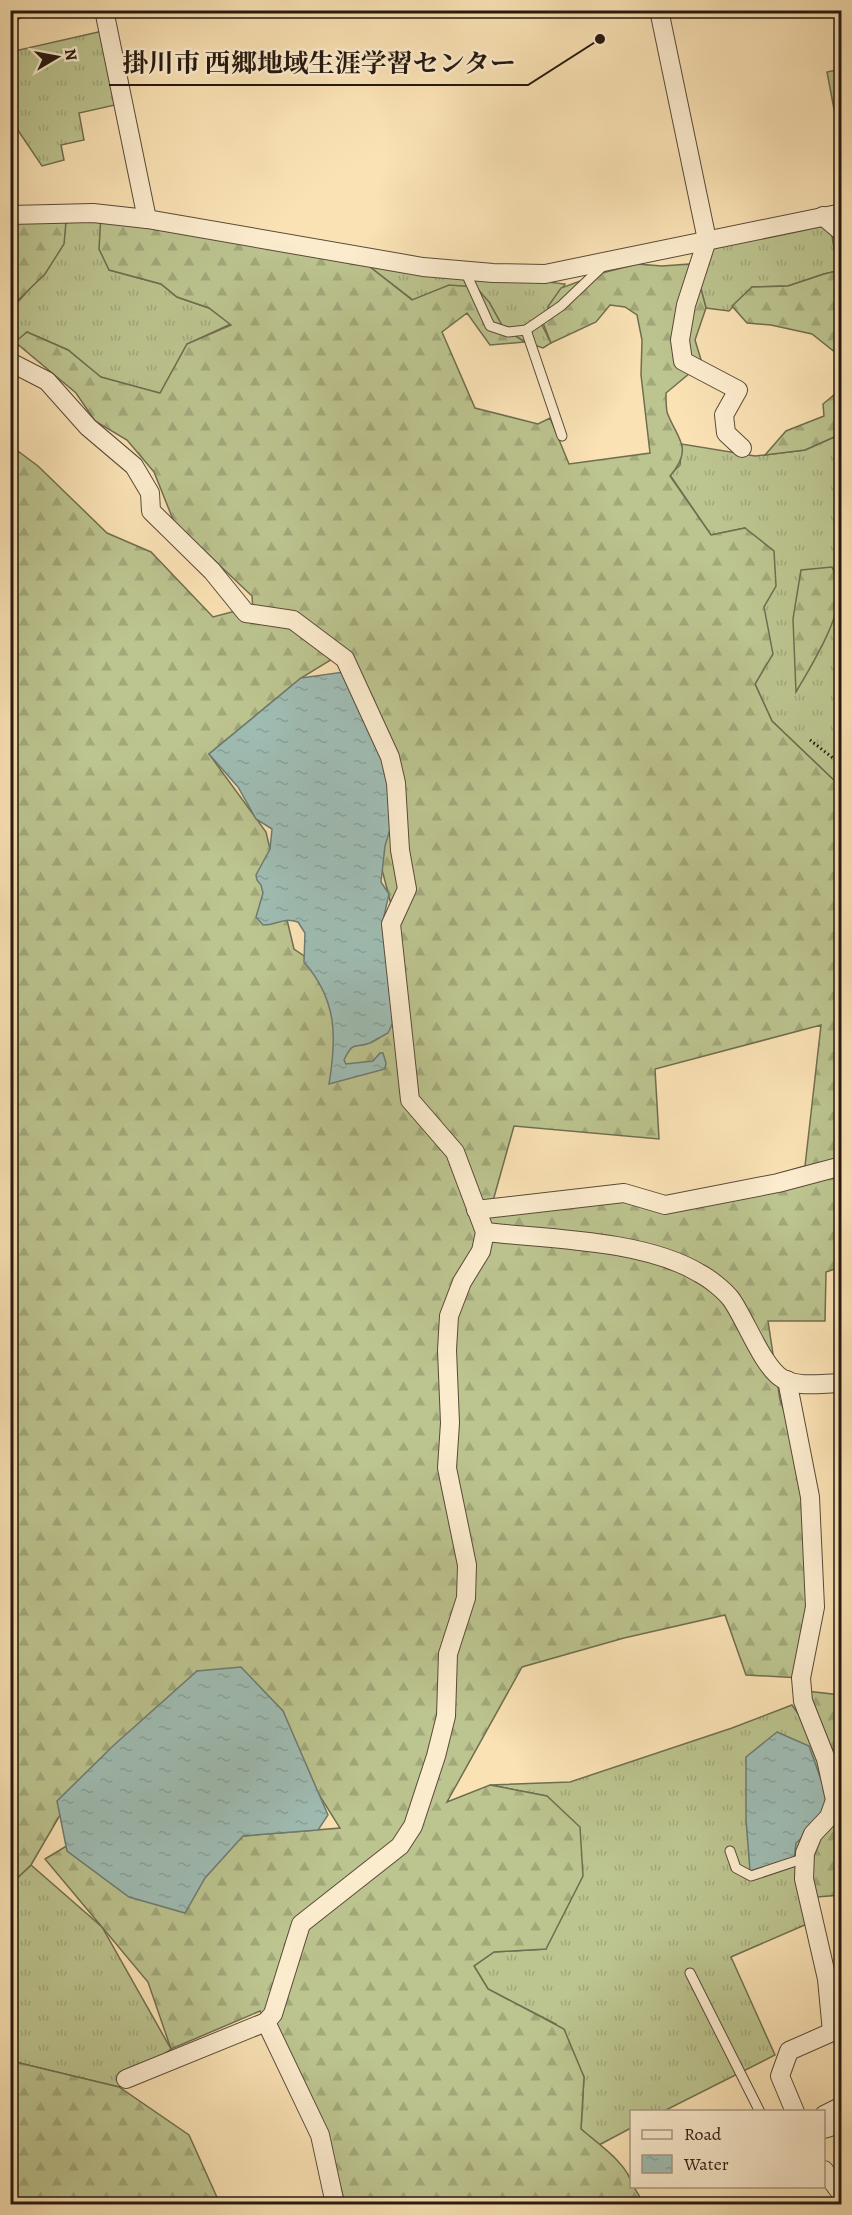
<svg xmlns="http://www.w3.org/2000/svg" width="852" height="2215" viewBox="0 0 852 2215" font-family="Alegreya,'Noto Serif JP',serif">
<defs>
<pattern id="grass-tufts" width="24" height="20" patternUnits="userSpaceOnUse" patternTransform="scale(1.5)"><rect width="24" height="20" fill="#bcc48f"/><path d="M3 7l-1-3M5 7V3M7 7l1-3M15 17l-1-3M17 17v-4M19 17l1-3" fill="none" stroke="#a1a87a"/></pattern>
<pattern id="forest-firs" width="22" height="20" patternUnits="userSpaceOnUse" patternTransform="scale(1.5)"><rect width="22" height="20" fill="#bcc48f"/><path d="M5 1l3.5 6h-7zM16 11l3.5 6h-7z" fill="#a1a87a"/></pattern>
<pattern id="water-ripples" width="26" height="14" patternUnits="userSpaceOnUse" patternTransform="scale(1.5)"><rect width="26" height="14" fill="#9fbdb4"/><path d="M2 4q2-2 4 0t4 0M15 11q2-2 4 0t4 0" fill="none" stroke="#89a29a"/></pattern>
</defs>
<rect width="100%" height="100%" fill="#fae2b4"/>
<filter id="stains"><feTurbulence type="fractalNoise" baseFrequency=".00333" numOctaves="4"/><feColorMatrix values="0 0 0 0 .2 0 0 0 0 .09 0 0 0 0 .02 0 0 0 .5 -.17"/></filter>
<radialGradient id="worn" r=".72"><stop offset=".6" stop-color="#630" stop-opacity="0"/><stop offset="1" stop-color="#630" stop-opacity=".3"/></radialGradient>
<g fill="url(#grass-tufts)" stroke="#706e50" stroke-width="1.5">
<polygon points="103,31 115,105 79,113 84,140 61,145 64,160 42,166 11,120 10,52"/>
<polygon points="841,69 842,69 841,110 834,109 827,72"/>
<polygon points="101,214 109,270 161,284 177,297 209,308 231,324 187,344 160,394 100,377 68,350 27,332 11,347 11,310 50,265 66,223"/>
<polygon points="820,222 831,230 838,271 824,274 788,286 752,287 729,311 706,308 697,276 706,244"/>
<polygon points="361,260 565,284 542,325 551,343 543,348 525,342 504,329 489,302 413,300"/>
<polygon points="841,434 841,787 772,721 755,684 767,663 745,528 711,535 670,475 680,465 682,444 755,456 805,450"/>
<polygon points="792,1705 822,1748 835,1800 794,1861 807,1924 731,1957 775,2055 664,2111 632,2112 631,2128 599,2145 581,2129 584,2077 556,2024 488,1989 474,1966 494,1952 546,1949 547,1796 490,1785 570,1782 732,1728"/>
<polygon points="31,1865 102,1927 171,2049 119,2087 11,2061 11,1884"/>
</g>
<g fill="url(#forest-firs)" stroke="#706e50" stroke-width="1.5" fill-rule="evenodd">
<path d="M101,214L164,222L356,256L412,300L449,285L476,287L489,302L504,329L525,342L490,345L467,313L442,332L475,408L538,424L550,418L569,464L650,453L641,375L642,340L637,315L625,307L610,305L596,322L551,343L543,323L549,305L561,288L602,273L637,264L662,266L689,264L696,269L706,308L695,340L702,363L666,393C666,398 666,406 667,412C676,438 695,447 670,476L711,535L745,528L774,551L776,586L764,607L773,654L755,684L772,721L841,787V1267L826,1272L825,1321H768L780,1400L797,1446L810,1497L815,1607L801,1678L746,1675L725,1615L624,1638L522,1667L447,1802L490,1785L547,1796L580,1827L583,1876L546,1949L494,1952L474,1966L488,1989L564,2029L584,2077L581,2129C597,2143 630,2165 632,2186L634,2187L644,2204H345L327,2135L260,2011L171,2049L148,1982L45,1859L73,1842L93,1870L133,1887L184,1883L243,1836L340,1828L303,1769L283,1711L211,1686L197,1671L60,1815L31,1865L11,1884V446L38,466L107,533L151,552L213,617L243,609L308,635L334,658L301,678L209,754L266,832L294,949L319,966L328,991L338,992L344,996L393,912L379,858L392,746L347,654L281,610L253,609L252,596L174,522L154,472L127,440L95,421L76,393L15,342L27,332L68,350L101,377L160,393L187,344L231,325L209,308L177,297L161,284L109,270L99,249ZM821,1025L805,1166L675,1204L624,1193L491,1208L514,1126L659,1139L655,1069Z"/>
<polygon points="11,219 66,222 64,244 45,274 14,304 11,304"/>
<polygon points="841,270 841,357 812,334 771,325 747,323 732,306 752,287 788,286 824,274"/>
<polygon points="841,389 841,434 805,450 765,455 786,431 824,416 823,404"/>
<path d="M832,567C836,576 839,584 839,594C839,621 810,668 796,692L793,619L801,570Z"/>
<path d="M806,1691L841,1695V1895L817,1897C799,1863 821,1836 838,1806Z"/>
<polygon points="11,2061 119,2087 189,2135 220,2204 11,2204"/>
</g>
<g fill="url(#water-ripples)" stroke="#6e7b72" stroke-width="1.5">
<path d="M351,671L392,766L393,819L385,846L381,882L389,894L384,916L388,943L393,1022L388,1033C382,1036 376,1040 370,1043C355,1049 354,1039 344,1060L346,1064L373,1061L380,1053H383L386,1063L385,1069L329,1084C337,1036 337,1000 304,962L305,933L298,922C282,917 278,925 263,925L256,917L263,893L261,885L257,880L256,875L270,849L272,829L256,819L238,787L209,754L301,678Z"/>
<polygon points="241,1667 283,1711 328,1815 318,1830 243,1836 205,1878 185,1913 129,1897 67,1851 57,1801 114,1745 197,1671"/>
<polygon points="777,1732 809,1746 828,1799 826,1815 796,1843 794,1860 750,1871 746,1819 746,1757"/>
</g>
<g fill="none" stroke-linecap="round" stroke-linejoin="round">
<g stroke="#5a4b39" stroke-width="11">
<g id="lane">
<polyline points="465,271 490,326 508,332 526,330 561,306 605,264"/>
<polyline points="526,330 562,436"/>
<polyline points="730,1851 736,1868 751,1876 805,1858"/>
<polyline points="690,1973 760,2112"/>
</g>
</g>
<g stroke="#5a4b39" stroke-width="20">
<g id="street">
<polyline points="104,10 147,219"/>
<polyline points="659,10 707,240 686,305 680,340 683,361 738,390 724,415 726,433 742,448"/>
<polyline points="10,12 16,10"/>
<polyline points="10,215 93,213 147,219 423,267 493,273 545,274 842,213"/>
<polyline points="823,216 842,232"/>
<polyline points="10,362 47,381 88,427 134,466 150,493 151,511 212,571 246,613 293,620 345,659 390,757 396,783 400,850 407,889 391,924 410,1100 455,1152 485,1232 481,1251 462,1282 449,1316 447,1350 450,1423 447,1468 467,1565 466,1598 448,1654 446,1716 436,1756 413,1826 400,1846 301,1924 273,2014 266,2022 320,2135 335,2204"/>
<polyline points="476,1210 624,1193 665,1205 778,1183 842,1166"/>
<path d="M485,1232C549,1239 644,1240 699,1273C709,1278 724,1290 731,1299C745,1318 763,1368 783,1379C800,1388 823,1383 842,1383"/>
<polyline points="787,1380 810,1497 815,1607 801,1678 803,1701 826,1759 835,1800 829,1817 813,1834 805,1853 804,1879 827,1979 832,2032 789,2051 780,2076 795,2112"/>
<polyline points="126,2079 266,2022"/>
<polyline points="824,2115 842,2106"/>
<polyline points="824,2129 834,2126 842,2127"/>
<polyline points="824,2170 842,2195"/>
</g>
</g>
<polyline stroke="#251910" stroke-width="3" stroke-dasharray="1.5 3" stroke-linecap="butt" points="810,740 842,765"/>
<use href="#lane" stroke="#fcecce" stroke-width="9"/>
<use href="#street" stroke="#fcecce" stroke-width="18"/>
</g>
<path fill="none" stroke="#251910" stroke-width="2" d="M600 39L528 85H109"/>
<circle fill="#251910" stroke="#fcecce" stroke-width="2" cx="600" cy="39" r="6"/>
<g font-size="26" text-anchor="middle" font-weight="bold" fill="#251910" stroke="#fcecce" stroke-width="5" stroke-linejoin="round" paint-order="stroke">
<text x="319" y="72">掛川市 西郷地域生涯学習センター</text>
</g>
<rect width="852" height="2215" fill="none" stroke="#fae2b4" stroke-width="36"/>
<rect x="12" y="12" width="828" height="2191" fill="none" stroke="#251910" stroke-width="3"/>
<rect x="18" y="18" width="816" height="2179" fill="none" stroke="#251910" stroke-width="1.5"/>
<rect x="630" y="2110" width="195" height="78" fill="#fcecce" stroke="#a69882" stroke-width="1.5"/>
<rect x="642" y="2130" width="30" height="9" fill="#fcecce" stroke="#a69882" stroke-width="1.5"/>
<text x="684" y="2140" font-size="18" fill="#251910">Road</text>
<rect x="642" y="2155" width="30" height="18" fill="url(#water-ripples)" stroke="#a69882" stroke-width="1.5"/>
<text x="684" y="2170" font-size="18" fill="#251910">Water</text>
<g transform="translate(57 57) rotate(80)" stroke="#fcecce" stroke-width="4.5" paint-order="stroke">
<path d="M0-4.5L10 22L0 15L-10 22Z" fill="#251910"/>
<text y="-9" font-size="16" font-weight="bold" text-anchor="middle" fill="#251910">N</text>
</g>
<rect width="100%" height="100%" filter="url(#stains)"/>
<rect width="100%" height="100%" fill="url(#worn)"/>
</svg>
